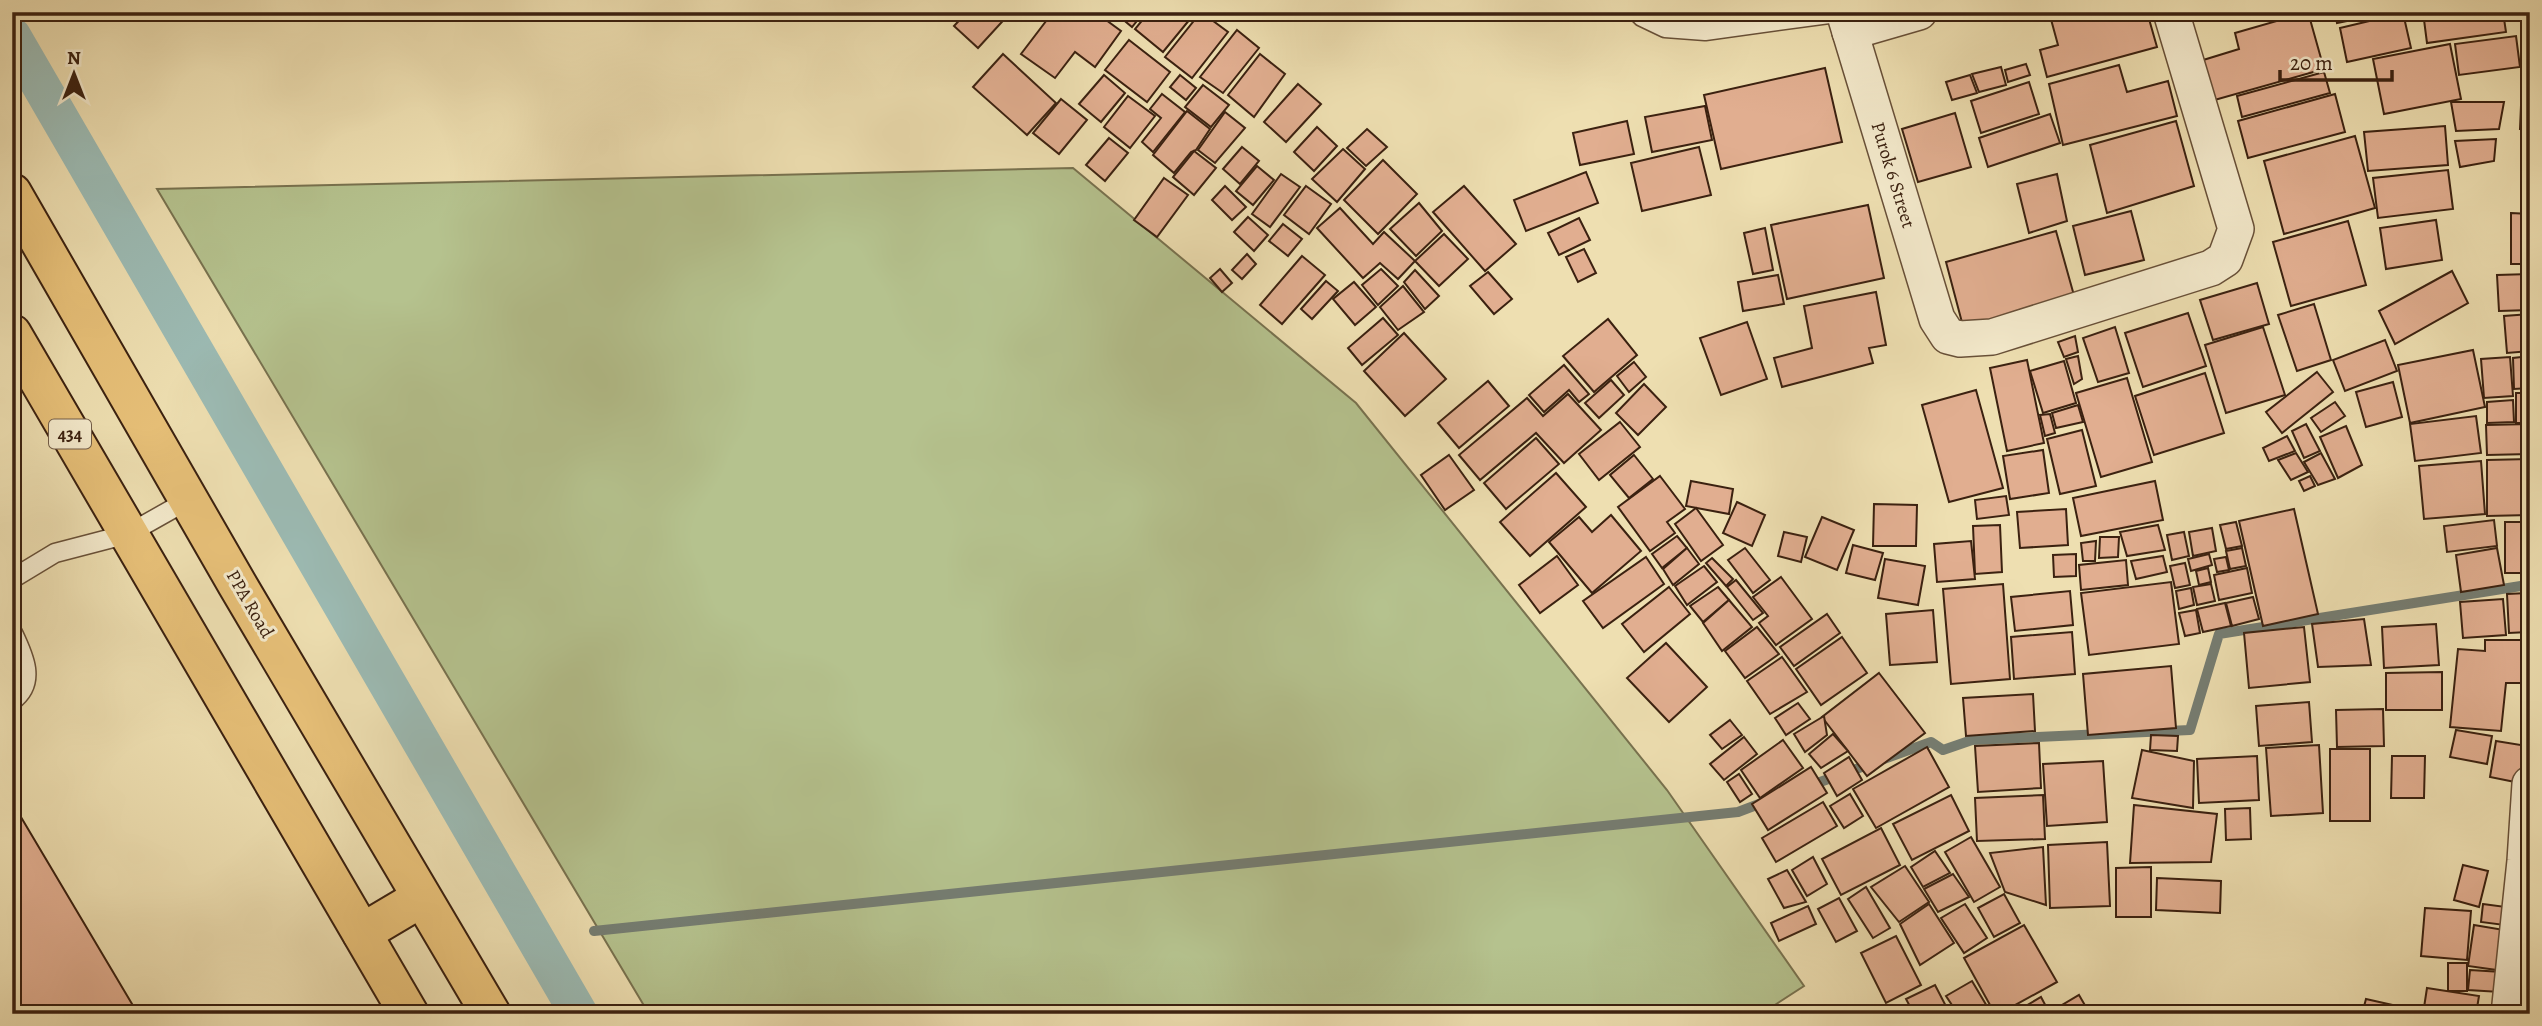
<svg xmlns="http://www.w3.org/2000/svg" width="2542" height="1026" viewBox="0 0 2542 1026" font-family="Alegreya,serif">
<rect width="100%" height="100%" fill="#eedfb1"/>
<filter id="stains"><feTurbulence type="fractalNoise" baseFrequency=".00286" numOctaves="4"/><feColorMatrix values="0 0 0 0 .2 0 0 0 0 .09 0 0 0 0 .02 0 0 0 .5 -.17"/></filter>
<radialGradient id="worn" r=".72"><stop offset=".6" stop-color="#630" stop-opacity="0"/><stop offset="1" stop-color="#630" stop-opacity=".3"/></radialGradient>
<polygon fill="#b5c28e" stroke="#78724f" stroke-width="2" points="1073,168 1356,403 1667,790 1804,986 1761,1014 649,1014 157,189"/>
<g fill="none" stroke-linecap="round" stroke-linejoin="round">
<g stroke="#757d72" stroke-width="10">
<polyline points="1809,786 1931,742 1943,750 1972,740 2190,730 2219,634 2527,585"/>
<polyline points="594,931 1738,812 1767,801"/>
</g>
<polyline stroke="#9cbbb4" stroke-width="38" points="12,36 579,1014"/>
</g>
<g fill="#e1ae90" stroke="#3b2110" stroke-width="2">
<polygon points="967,12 1011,12 978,48 954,26"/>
<polygon points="1053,12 1095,12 1121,31 1095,67 1075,52 1055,78 1021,54"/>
<polygon points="1114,12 1144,12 1132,27"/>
<polygon points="1149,12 1193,12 1195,13 1163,52 1135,29"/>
<polygon points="1201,12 1228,32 1192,78 1165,57"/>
<polygon points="2049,12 2147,12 2157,47 2047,77 2040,50 2058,45"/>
<polygon points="2308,12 2324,69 2211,101 2200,61 2239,49 2235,33"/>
<polygon points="2335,12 2391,12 2337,23"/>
<polygon points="2423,12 2503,12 2506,32 2427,43"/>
<polygon points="2517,12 2530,12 2530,19 2517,20"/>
<polygon points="2403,13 2411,48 2347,62 2340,28"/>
<polygon points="1237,30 1259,48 1223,93 1200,77"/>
<polygon points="2516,36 2520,67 2459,75 2455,44"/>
<polygon points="1129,40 1170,72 1147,102 1105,70"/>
<polygon points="2450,44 2461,99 2384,114 2373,59"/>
<polygon points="1003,54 1056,103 1027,135 973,87"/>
<polygon points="1260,54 1285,74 1254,117 1228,95"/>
<polygon points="2026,64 2030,75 2008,82 2005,70"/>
<polygon points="2119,65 2127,92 2168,81 2177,116 2063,145 2049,84"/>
<polygon points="2001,67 2006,85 1979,92 1972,74"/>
<polygon points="1825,68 1842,142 1721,169 1704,95"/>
<polygon points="2324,72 2330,93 2242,117 2237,96"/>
<polygon points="1104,75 1125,93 1101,122 1079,104"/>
<polygon points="1180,75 1196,88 1186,100 1170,87"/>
<polygon points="1970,75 1977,93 1952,100 1946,82"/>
<polygon points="2029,82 2039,114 1981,133 1971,101"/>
<polygon points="2522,82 2530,82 2530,129 2520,129"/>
<polygon points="1298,84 1321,104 1286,142 1264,122"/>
<polygon points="1203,85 1229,105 1211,127 1185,107"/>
<polygon points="1162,94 1185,112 1153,152 1142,142 1161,118 1150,109"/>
<polygon points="2335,94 2345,132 2248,158 2238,121"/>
<polygon points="1128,96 1155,116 1130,148 1104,127"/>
<polygon points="1061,99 1087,120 1059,154 1033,133"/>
<polygon points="2451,102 2504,102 2499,129 2456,131"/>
<polygon points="1705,106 1712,140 1652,152 1645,117"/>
<polygon points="1187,111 1210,129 1196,150 1191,152 1174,173 1153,155"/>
<polygon points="1225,112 1245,128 1215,163 1198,150"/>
<polygon points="1955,113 1971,167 1918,182 1902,129"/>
<polygon points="2050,114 2060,143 1988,167 1979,138"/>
<polygon points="1627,121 1634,154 1580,165 1573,133"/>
<polygon points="2176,121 2194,186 2107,213 2090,145"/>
<polygon points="2445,126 2448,165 2368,171 2364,132"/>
<polygon points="1317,127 1337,146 1314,171 1294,152"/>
<polygon points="1367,129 1387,147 1366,166 1347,148"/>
<polygon points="2525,130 2530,130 2530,212 2523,212"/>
<polygon points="2355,136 2375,208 2284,234 2264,161"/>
<polygon points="1109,138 1128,153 1105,181 1086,165"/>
<polygon points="2496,139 2494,161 2460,167 2455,141"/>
<polygon points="1242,147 1259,161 1240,184 1223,169"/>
<polygon points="1699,147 1711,195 1642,211 1631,163"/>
<polygon points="1343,149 1365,169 1337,202 1312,179"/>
<polygon points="1194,151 1216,168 1194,195 1173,177"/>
<polygon points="1383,160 1417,194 1378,234 1344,200"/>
<polygon points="1257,166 1274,180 1253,205 1236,191"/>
<polygon points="2448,170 2453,209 2378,218 2373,178"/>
<polygon points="1586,172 1598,203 1526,231 1514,200"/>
<polygon points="1281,174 1300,187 1270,227 1252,214"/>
<polygon points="2057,174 2067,221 2029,233 2017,184"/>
<polygon points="1164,178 1188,195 1157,237 1134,220"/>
<polygon points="1225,186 1246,207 1232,220 1212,200"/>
<polygon points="1306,186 1331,204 1309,234 1284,215"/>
<polygon points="1464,186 1516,244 1485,271 1433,212"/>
<polygon points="1419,203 1442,231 1416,256 1390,229"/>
<polygon points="1868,205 1884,278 1787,299 1771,225"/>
<polygon points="1340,208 1373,244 1384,232 1415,261 1398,279 1380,263 1363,278 1317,228"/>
<polygon points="2131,211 2144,260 2085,275 2073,226"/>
<polygon points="2511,213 2530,214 2530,264 2511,264"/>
<polygon points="1248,217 1268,235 1254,251 1234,232"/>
<polygon points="1579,218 1590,240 1559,255 1548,233"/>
<polygon points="2436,220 2442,260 2386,269 2380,228"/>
<polygon points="2348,221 2366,285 2291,306 2273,242"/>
<polygon points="1283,224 1302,239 1288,256 1269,241"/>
<polygon points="1765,228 1773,270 1753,274 1744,233"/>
<polygon points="2056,231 2075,299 1964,330 1946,262"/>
<polygon points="1444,234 1468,259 1439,286 1415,261"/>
<polygon points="1584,249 1596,273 1578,282 1566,257"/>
<polygon points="1247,254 1256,264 1242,279 1232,270"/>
<polygon points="1302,256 1325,275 1282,324 1260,305"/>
<polygon points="1220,269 1232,283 1222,292 1210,278"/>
<polygon points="1381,269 1398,286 1378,305 1362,285"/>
<polygon points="1415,270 1439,296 1425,309 1404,282"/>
<polygon points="2452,271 2468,303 2395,344 2379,311"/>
<polygon points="1488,272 1512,299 1494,314 1470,286"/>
<polygon points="2530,274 2530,310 2499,311 2497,275"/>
<polygon points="1778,275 1784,304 1743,311 1738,282"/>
<polygon points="1326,281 1338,291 1312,319 1301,309"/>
<polygon points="1354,282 1376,307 1355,325 1333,299"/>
<polygon points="2257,283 2269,324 2213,340 2200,300"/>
<polygon points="1403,286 1424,312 1398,330 1380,307"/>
<polygon points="1876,292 1886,345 1869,348 1873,363 1782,387 1774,358 1812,348 1804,306"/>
<polygon points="2314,304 2331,360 2297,371 2278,315"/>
<polygon points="2188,313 2206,366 2143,387 2125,333"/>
<polygon points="2530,314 2530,351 2507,353 2504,316"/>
<polygon points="1383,318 1398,335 1362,365 1348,348"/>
<polygon points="1608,319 1637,355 1594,392 1563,356"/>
<polygon points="1747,322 1767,379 1721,395 1700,338"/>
<polygon points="2115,327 2129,373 2098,382 2083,338"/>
<polygon points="2263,327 2285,395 2226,413 2205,345"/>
<polygon points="1404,333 1446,379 1405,416 1364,371"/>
<polygon points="2075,336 2078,352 2064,357 2058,342"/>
<polygon points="2385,340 2397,371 2345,391 2333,360"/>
<polygon points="2473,350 2485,407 2410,423 2398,365"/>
<polygon points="2078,356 2082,379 2074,384 2066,359"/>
<polygon points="2530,356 2530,388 2514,389 2513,358"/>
<polygon points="2510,357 2513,396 2484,398 2481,359"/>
<polygon points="2027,360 2044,443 2007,451 1990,368"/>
<polygon points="2064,361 2076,403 2043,413 2030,371"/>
<polygon points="1634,362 1646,377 1629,392 1617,376"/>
<polygon points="1564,365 1589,394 1579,402 1569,390 1544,412 1529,395"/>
<polygon points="2317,372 2333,392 2282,433 2266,412"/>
<polygon points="2205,373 2224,433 2154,455 2135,396"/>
<polygon points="2127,378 2152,462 2101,477 2076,393"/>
<polygon points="1611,380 1624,395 1599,418 1585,403"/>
<polygon points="1488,381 1509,406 1459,448 1438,423"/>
<polygon points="2393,382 2402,417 2366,427 2356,392"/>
<polygon points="1644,384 1666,407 1638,435 1616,413"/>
<polygon points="1976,390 2003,488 1949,502 1922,405"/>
<rect x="2516" y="393" width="14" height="30"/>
<polygon points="1568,394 1601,430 1564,463 1536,433 1480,480 1459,455 1527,398 1543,416"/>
<polygon points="2513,400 2514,422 2487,423 2487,402"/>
<polygon points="2335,402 2345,416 2321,432 2311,418"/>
<polygon points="2078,405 2083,422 2056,428 2052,413"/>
<polygon points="2050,414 2055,433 2045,436 2040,415"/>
<polygon points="2476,416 2481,453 2415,461 2410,424"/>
<polygon points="1620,422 1640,447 1599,480 1579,454"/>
<polygon points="2306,424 2320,451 2304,458 2292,431"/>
<polygon points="2530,424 2530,454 2487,455 2486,425"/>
<polygon points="2346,426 2362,465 2338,478 2320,437"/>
<polygon points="2082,430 2096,486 2060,494 2047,439"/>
<polygon points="2287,436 2295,451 2269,461 2263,448"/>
<polygon points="1536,438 1559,464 1506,509 1484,483"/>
<polygon points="2043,450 2049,493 2010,499 2003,456"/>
<polygon points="2296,453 2308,472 2291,480 2278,460"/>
<polygon points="2321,453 2335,479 2318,485 2304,462"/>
<polygon points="1449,455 1474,490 1445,510 1421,475"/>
<polygon points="1634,455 1653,479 1629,498 1610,475"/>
<polygon points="2530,459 2530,515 2487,516 2487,460"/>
<polygon points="2481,461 2485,514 2424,519 2419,466"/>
<polygon points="1556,473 1586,507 1530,556 1500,522"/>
<polygon points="1660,476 1685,509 1667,522 1675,533 1650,551 1618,507"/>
<polygon points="2310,476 2315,486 2304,491 2299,481"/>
<polygon points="1691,481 1733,489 1729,514 1686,506"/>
<polygon points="2155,481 2163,520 2081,536 2073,498"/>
<polygon points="2006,496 2009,515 1977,519 1975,500"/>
<polygon points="1737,502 1765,515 1752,546 1723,533"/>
<polygon points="1874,504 1917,505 1916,546 1873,546"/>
<polygon points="1696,508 1723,545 1701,561 1675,524"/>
<polygon points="2066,509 2068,545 2020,548 2017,512"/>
<polygon points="2294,509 2318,614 2263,626 2239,521"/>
<polygon points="1611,515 1641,551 1592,593 1549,542 1579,517 1592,532"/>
<polygon points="1822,517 1854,530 1837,570 1805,557"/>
<polygon points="2494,520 2497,546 2447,552 2444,526"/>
<polygon points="2236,522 2242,546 2226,549 2220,525"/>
<rect x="2505" y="522" width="20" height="51"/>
<polygon points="2000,525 2002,572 1975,574 1973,526"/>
<polygon points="2158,525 2165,550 2127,556 2120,532"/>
<polygon points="2212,528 2216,551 2193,556 2189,532"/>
<polygon points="1784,532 1807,537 1801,562 1778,556"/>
<polygon points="2184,532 2189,556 2172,560 2167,535"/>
<polygon points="1677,536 1687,548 1662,568 1652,554"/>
<polygon points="2100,537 2119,537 2118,557 2099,558"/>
<polygon points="1971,541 1975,579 1937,582 1934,544"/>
<polygon points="2096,541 2095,561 2083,561 2081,543"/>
<polygon points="1853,545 1883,553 1875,580 1846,573"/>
<polygon points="1687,548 1699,564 1673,585 1663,569"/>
<polygon points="1745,548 1770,580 1753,593 1728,560"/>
<polygon points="2242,548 2246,566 2230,569 2226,551"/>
<polygon points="2497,548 2504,585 2461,592 2456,555"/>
<polygon points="2076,554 2076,576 2054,577 2053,555"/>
<polygon points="2209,554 2212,565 2191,571 2188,559"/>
<polygon points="1557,556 1578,585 1540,613 1519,585"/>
<polygon points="2163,556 2167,572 2136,579 2131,561"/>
<polygon points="1646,557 1664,584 1603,628 1583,601"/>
<polygon points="2226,557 2229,570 2217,572 2214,559"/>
<polygon points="1712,558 1733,579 1726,586 1706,563"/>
<polygon points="1885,559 1925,566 1918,605 1878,598"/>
<polygon points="2126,560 2128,585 2081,590 2079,565"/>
<polygon points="2185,563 2190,585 2175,588 2170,566"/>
<polygon points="1704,566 1717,582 1687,605 1675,586"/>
<polygon points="2208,568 2211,582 2199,585 2196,571"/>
<polygon points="2247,568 2252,593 2219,600 2214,575"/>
<polygon points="1781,577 1812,619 1776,645 1759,623 1768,616 1753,597"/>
<polygon points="1736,580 1763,613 1753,620 1727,587"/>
<polygon points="2171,582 2179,644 2089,655 2081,593"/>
<polygon points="2003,584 2010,679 1951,684 1943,589"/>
<polygon points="2211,584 2215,601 2197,605 2193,587"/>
<polygon points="1669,587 1690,614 1644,652 1622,624"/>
<polygon points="1718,587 1729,600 1703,622 1690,606"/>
<polygon points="2191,588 2194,605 2179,609 2176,591"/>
<polygon points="2070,591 2073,625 2015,631 2011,597"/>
<polygon points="2527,593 2528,632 2509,633 2507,594"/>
<polygon points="2253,597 2259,619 2232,626 2226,603"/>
<polygon points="2503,599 2506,635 2463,638 2460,602"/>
<polygon points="1729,600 1752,627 1722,651 1703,623"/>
<polygon points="2225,603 2231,626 2203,632 2197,609"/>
<polygon points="1933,610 1937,662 1890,665 1886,614"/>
<polygon points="2196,610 2200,633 2185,636 2179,613"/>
<polygon points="1827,614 1840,633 1794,666 1780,647"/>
<polygon points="2364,619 2371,665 2318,667 2312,624"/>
<polygon points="2436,624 2439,665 2384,668 2382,627"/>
<polygon points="1757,627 1779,654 1745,678 1725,651"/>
<polygon points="2304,627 2310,682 2249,688 2244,633"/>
<polygon points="2072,632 2075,674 2014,679 2011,637"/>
<polygon points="1842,637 1867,673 1821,705 1796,669"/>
<polygon points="2485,640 2522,640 2521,683 2506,683 2501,731 2450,727 2458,649 2485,651"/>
<polygon points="1666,643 1707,687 1669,722 1627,678"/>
<polygon points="1782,657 1807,692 1770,714 1747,681"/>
<polygon points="2171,666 2176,728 2088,735 2083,674"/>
<polygon points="2442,672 2442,710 2386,710 2386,673"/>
<polygon points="1879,673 1925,733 1867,776 1822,717"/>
<polygon points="2033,694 2035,731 1966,736 1963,698"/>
<polygon points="2309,702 2312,742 2259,746 2256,706"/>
<polygon points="1798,703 1810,719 1786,735 1775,718"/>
<polygon points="2383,709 2384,746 2337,747 2336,710"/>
<polygon points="1824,716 1827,735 1805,752 1794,734"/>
<polygon points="1730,720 1742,735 1722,749 1710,735"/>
<polygon points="2456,730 2492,736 2487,764 2450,757"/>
<polygon points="1833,734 1848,751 1821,768 1809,754"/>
<polygon points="2151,735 2178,736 2177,751 2150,750"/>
<polygon points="1744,737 1757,754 1724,780 1710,764"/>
<polygon points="1783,740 1803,768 1760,798 1741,770"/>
<polygon points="2496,741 2527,746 2520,783 2490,777"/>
<polygon points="2039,743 2041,788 1978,792 1975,746"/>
<polygon points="2319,745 2323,813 2271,816 2266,748"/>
<polygon points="1927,747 1949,787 1876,828 1853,789"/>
<rect x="2330" y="749" width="40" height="72"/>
<polygon points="2142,750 2194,761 2193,808 2132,798"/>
<polygon points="2257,756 2259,800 2199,803 2197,759"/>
<polygon points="2392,756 2425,756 2424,798 2391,798"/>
<polygon points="1849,757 1862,780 1837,796 1824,773"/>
<polygon points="2103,761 2107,822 2047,826 2043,764"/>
<polygon points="1811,767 1827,793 1768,830 1752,804"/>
<polygon points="1739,774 1752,794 1740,802 1727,782"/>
<polygon points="1850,794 1863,816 1844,828 1830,806"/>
<polygon points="1951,795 1969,831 1912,860 1893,824"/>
<polygon points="2043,795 2045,839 1977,841 1975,798"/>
<polygon points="12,802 138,1014 12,1014"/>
<polygon points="1823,802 1837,826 1776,862 1762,838"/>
<polygon points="2134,805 2217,814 2211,862 2130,863"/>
<polygon points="2250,808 2251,839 2226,840 2225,809"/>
<polygon points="1881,828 1900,865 1841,895 1822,859"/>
<polygon points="1971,837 2000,887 1974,902 1945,852"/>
<polygon points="2107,842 2110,906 2050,908 2048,845"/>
<polygon points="2043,847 2046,905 2005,892 1990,853"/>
<polygon points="1935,851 1950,873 1923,887 1911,867"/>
<polygon points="1813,857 1827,884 1807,896 1792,870"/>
<polygon points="2463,865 2488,871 2479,907 2454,900"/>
<polygon points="1905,866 1929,902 1899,922 1871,887"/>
<polygon points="2151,867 2151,917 2116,917 2116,868"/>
<polygon points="1787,870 1806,902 1784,908 1768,879"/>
<polygon points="1953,874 1969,897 1938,912 1924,889"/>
<polygon points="2157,878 2221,881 2220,913 2156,910"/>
<polygon points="1866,887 1890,928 1873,938 1848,899"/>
<polygon points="2004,894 2020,923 1994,937 1978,908"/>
<polygon points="1839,898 1857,931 1836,942 1818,909"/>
<polygon points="1929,904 1954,943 1920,965 1900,924"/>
<polygon points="1965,904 1987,938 1964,953 1941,918"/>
<polygon points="2483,904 2506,907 2504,925 2481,922"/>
<polygon points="1808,906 1816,924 1779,941 1771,923"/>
<polygon points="2425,908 2471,911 2467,960 2421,956"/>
<polygon points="2024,925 2057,982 1999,1014 1995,1014 1964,958"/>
<polygon points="2474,925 2510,931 2504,971 2468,966"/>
<polygon points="1896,936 1921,985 1886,1003 1861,953"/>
<rect x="2448" y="963" width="19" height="28"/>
<polygon points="2470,970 2502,972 2500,992 2468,990"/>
<polygon points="1972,981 1988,1008 1978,1014 1958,1014 1946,996"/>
<polygon points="1935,985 1950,1014 1914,1014 1906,999"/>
<polygon points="2427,988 2479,996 2476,1014 2423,1014"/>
<polygon points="2079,995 2090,1014 2053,1014 2052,1011"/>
<polygon points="2041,997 2050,1014 2012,1014"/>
<polygon points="2366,999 2406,1008 2404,1014 2362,1014"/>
</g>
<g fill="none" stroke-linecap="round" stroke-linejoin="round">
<g stroke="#685038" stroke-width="21">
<g id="service">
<polyline points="1637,12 1642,17 1665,28 1705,31 1844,12"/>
<polyline points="12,579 55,553 128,534 190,499"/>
<path d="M12,631C23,654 38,682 12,701"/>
</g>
</g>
<g stroke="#685038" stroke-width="38">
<g id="minor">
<polyline points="1844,12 1937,319 1948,336 1960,339 1992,337 2211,268 2225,259 2236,229 2171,12"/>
<polyline points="1850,32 1919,12"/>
<polyline points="2509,1014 2525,861 2530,784"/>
</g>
</g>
<g stroke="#3b2110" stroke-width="42">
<g id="trunk">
<polyline points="12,193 237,584 491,1014"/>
<polyline points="12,334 409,1014"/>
<polyline points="362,933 421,898"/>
</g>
</g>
<use href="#service" stroke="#f4eacc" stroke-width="18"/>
<use href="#minor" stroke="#f4eacc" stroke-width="35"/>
<use href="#trunk" stroke="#e7c078" stroke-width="38"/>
</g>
<g text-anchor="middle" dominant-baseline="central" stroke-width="6" stroke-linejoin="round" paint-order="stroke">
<rect fill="#f4eacc" stroke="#725d48" stroke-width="2" x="49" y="419.5" width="42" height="29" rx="5"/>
<g font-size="18" font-weight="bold" fill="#3b2110">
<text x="70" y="434">434</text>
</g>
<g font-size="19" fill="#3b2110" stroke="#f4eacc">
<text transform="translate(1893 175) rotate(73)">Purok 6 Street</text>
<text transform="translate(250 604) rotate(60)">PPA Road</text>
</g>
</g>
<rect width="2542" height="1026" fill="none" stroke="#eedfb1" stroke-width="42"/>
<rect x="14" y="14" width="2514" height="998" fill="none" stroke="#3b2110" stroke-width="3.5"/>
<rect x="21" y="21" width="2500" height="984" fill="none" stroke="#3b2110" stroke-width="2"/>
<g transform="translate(74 74)" stroke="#f4eacc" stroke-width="5" paint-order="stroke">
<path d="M0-5L12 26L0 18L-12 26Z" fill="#3b2110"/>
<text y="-10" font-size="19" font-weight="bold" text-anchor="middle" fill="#3b2110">N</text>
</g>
<path d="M2280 70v10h112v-10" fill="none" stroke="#3b2110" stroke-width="3.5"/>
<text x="2290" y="70" font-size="21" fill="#3b2110" stroke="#f4eacc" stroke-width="5" paint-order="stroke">20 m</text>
<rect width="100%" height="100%" filter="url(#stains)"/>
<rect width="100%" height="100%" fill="url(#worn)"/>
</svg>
